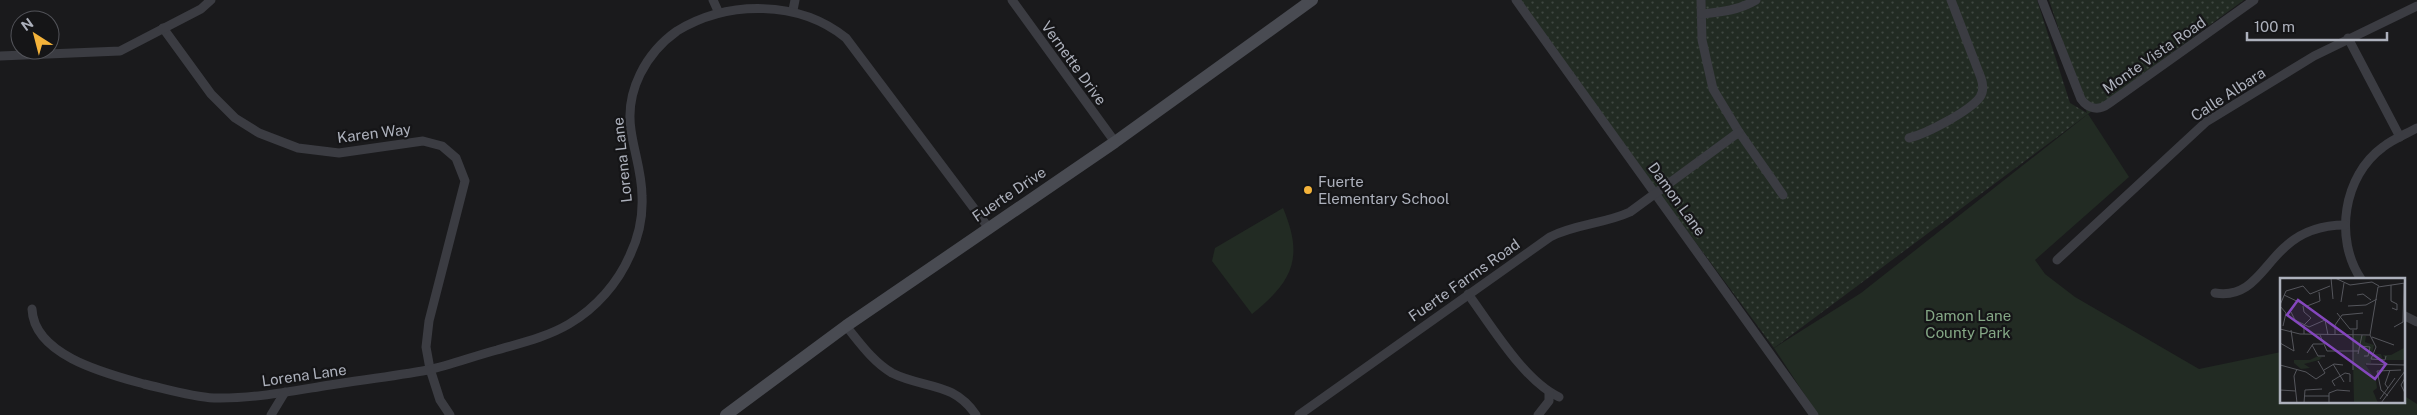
<svg xmlns="http://www.w3.org/2000/svg" width="2417" height="415" viewBox="0 0 2417 415" font-family="'Public Sans',sans-serif">
<defs>
<pattern id="grass-dots" width="8" height="8" patternUnits="userSpaceOnUse" patternTransform="scale(1.25)"><rect width="8" height="8" fill="#222b23"/><path d="M2 2h.1M6 6h.1" fill="none" stroke="#3f4741" stroke-width="1.8" stroke-linecap="round"/></pattern>
</defs>
<rect width="100%" height="100%" fill="#1a1a1c"/>
<polygon fill="url(#grass-dots)" points="1516,0 2037,0 2070,103 2087,113 2049,0 2244,0 2088,114 1774,348"/>
<g fill="#222b23">
<polygon points="2088,114 2129,177 2035,260 2045,274 2075,297 2199,369 2281,352 2281,401 2403,401 2403,395 2417,404 2417,415 1818,415 1774,348 1861,293"/>
<path d="M1283,208C1304,258 1293,281 1252,314L1212,261L1215,248Z"/>
</g>
<g fill="none" stroke-linecap="round" stroke-linejoin="round">
<g stroke="#3b3c42" stroke-width="9">
<polyline points="713,0 718,11"/>
<polyline points="1012,0 1115,142"/>
<polyline points="1516,0 1814,415"/>
<polyline points="1701,0 1702,40 1713,89 1739,132 1783,195"/>
<path d="M2042,0L2081,99C2088,109 2099,111 2108,104L2254,0"/>
<polyline points="793,10 795,0"/>
<path d="M1702,14C1722,12 1739,10 1756,0"/>
<polyline points="163,28 211,94 235,118 259,133 298,148 339,153 423,141 442,146 456,158 465,181 429,321 426,347 430,369 440,400 450,415"/>
<polyline points="2348,38 2400,137"/>
<polyline points="0,56 120,51 201,9 211,0"/>
<path d="M1909,138C1926,134 1970,111 1980,97C1984,91 1983,84 1981,78L1951,0"/>
<polyline points="2057,260 2206,122 2314,56 2417,6"/>
<path d="M2361,279C2334,239 2343,176 2383,147C2393,139 2406,134 2417,128"/>
<path d="M2215,293C2251,299 2262,267 2285,247C2302,231 2323,225 2345,225"/>
<path d="M1468,294C1491,325 1524,381 1559,397"/>
<path d="M32,309C34,356 108,374 144,384C166,389 192,397 214,398C253,399 292,391 330,385C362,380 395,376 428,370C451,365 474,356 497,350C521,343 547,337 569,324C596,308 618,283 630,255C639,236 643,216 642,196C642,173 634,152 631,130C625,91 646,53 677,31C728,0 799,0 846,38L988,227"/>
<polyline points="2403,315 2417,322"/>
<path d="M846,326C860,343 873,362 892,373C924,389 953,381 976,415"/>
<polyline points="271,415 285,392"/>
<path d="M1299,415L1550,237C1575,224 1604,224 1630,212L1739,132"/>
<polyline points="1538,415 1549,401 1549,392"/>
</g>
<polyline stroke="#494b52" stroke-width="12" points="726,415 846,326 1115,142 1312,0"/>
</g>
<circle fill="#f4b33a" stroke="#151517" stroke-width="2" cx="1308" cy="190" r="5"/>
<g text-anchor="middle" dominant-baseline="central" stroke-width="4.5" stroke-linejoin="round" paint-order="stroke">
<g font-size="15" fill="#adb1bc" stroke="#151517">
<text transform="translate(2154 55) rotate(-35)">Monte Vista Road</text>
<text transform="translate(1074 63) rotate(54)">Vernette Drive</text>
<text transform="translate(2228 94) rotate(-33)">Calle Albara</text>
<text transform="translate(374 133) rotate(-7)">Karen Way</text>
<text transform="translate(622 160) rotate(-96)">Lorena Lane</text>
<text transform="translate(1009 194) rotate(-34)">Fuerte Drive</text>
<text transform="translate(1677 199) rotate(54)">Damon Lane</text>
<text transform="translate(1464 280) rotate(-35)">Fuerte Farms Road</text>
<text transform="translate(304 375) rotate(-8)">Lorena Lane</text>
</g>
<g font-size="15" fill="#adb1bc" stroke="#151517" text-anchor="start">
<text x="1318" y="181">Fuerte<tspan x="1318" dy="17">Elementary School</tspan></text>
</g>
<g font-size="15" fill="#84a785" stroke="#151517">
<text x="1968" y="315">Damon Lane<tspan x="1968" dy="17">County Park</tspan></text>
</g>
</g>
<g transform="translate(2280 278)">
<rect width="125" height="125" fill="#1a1a1c"/>
<path d="M73,58H86L85,64L94,67L92,76H101L103,82H73ZM124,70V82H106L103,77H111ZM38,78L42,79L39,82L24,86L30,90L21,91L14,85V82H30Z" fill="#222b23"/>
<path d="M73,82H91V85L85,86L96,102L97,110L93,113L98,125H74Z" fill="#222b23"/>
<path fill="none" stroke="#55565c" stroke-width="1" d="M51,0L53,21M55,0L70,7L92,4L99,8M111,7V23L117,26V32L112,30M4,17L27,28L40,23L39,14M77,17L83,16L91,22M61,24L64,5M0,27L6,13L23,8L30,16L50,8M0,28L6,35L3,48M23,28L24,34L31,40L24,47V56M68,28L86,27L97,21M11,34L15,42L29,49L45,42L48,57M57,35L70,51H77V42M114,49L123,44L124,5M0,51L20,56L90,57L98,9L125,5M40,57L47,73H78M55,57V47L62,37L83,35M90,57L96,69L91,81L105,82L106,78M92,59L114,67M0,65L14,73L11,52M32,67L38,78H45M80,68L90,69L88,78H84M27,75L33,66H43M78,76L82,57M53,86L64,104M86,86L125,87M0,87L26,94L36,101L45,95L38,83M17,91L14,98L17,125M44,92L54,86L63,87M73,92V52M125,100L121,107L125,115M55,108L52,103L65,95L70,96V104M108,110L105,106L110,92M0,112L16,113M24,118H49M108,118L101,112L97,93L121,92M100,121L115,100M24,125L25,112L42,111M49,125V115L57,112L70,113M101,125L125,93"/>
<path fill="#8547be" fill-opacity="0.15" stroke="#8547be" stroke-width="2.5" d="M18,22L106,86L95,101L7,37Z"/>
<rect width="125" height="125" fill="none" stroke="#adb1bc" stroke-width="2.5"/>
</g>
<g transform="translate(35 35) rotate(324)"><circle r="24" fill="#151517" stroke="#525359"/>
<path d="M0-4L9 19L0 12L-9 19Z" fill="#f4b33a"/>
<text y="-8" font-size="14" font-weight="bold" text-anchor="middle" fill="#adb1bc">N</text>
</g>
<path d="M2247 32v8h140v-8" fill="none" stroke="#adb1bc" stroke-width="2.5"/>
<text x="2254" y="32" font-size="15" fill="#adb1bc" stroke="#151517" stroke-width="4" paint-order="stroke">100 m</text>
</svg>
